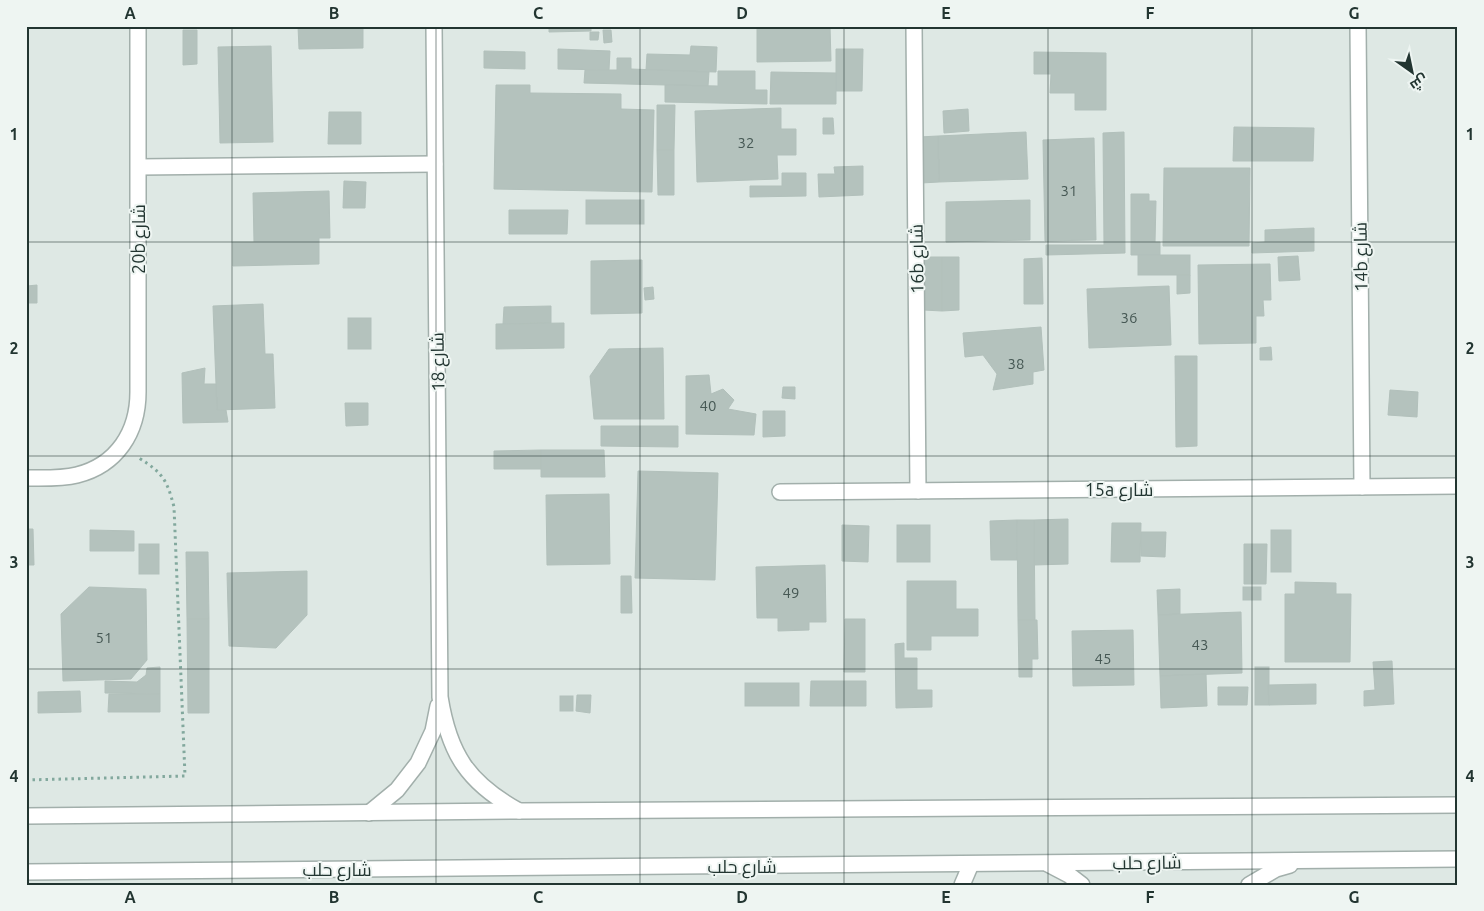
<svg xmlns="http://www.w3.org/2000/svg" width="1484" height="911" viewBox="0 0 1484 911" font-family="Ubuntu,Cairo,sans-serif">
<rect width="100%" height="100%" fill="#dee8e4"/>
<g fill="#b4c2bd" stroke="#b2c0bb">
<polygon points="298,26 363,26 363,48 299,49"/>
<polygon points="549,26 591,26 591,31 549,32"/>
<polygon points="757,26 830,26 831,61 757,62"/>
<polygon points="183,30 197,30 197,64 183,65"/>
<polygon points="603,30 611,30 612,42 604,43"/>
<polygon points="590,32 599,32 598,40 590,40"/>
<polygon points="271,46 273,142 220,143 218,47"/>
<polygon points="691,46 717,47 716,72 646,70 647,54 690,55"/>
<polygon points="558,49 610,51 609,70 558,69"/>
<polygon points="836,49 863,49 862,91 836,91"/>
<polygon points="484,51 525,52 525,69 484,68"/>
<polygon points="1034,52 1106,53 1106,110 1075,110 1075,93 1050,93 1051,74 1034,74"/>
<polygon points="617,58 631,58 631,69 709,72 708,86 584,83 585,70 617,70"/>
<polygon points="718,71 755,71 755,90 767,90 767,104 665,102 665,85 718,86"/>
<polygon points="771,72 836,73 836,104 770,104"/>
<polygon points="496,85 530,85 530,93 621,94 621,109 654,110 652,192 494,189"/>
<polygon points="657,105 675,105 674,150 657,150"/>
<polygon points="781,108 781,129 796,129 796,155 777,155 778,179 697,182 695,111"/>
<polygon points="968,109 969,131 944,133 943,111"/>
<polygon points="329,112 361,112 361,144 328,144"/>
<polygon points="823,118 833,118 834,134 823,134"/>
<polygon points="1234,127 1314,128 1313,161 1233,161"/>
<polygon points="1026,132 1028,179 939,182 938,136"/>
<polygon points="1124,132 1125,253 1046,255 1046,245 1104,245 1103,133"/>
<polygon points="938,136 939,182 921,183 919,137"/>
<polygon points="1094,138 1096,240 1045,241 1043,140"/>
<polygon points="657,150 674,150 674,195 658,195"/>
<polygon points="863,166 863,195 819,197 818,174 835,174 834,167"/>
<polygon points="1164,168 1250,168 1249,246 1163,246"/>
<polygon points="782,173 806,173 806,196 750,197 750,186 782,186"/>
<polygon points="344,181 366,182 365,208 343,208"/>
<polygon points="329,191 330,238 319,238 319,264 233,266 233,242 254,242 253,193"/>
<polygon points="1131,194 1149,194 1149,201 1156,201 1155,242 1160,242 1160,255 1131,255"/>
<rect x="586" y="200" width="58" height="24"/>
<polygon points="1030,200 1030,240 946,242 946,202"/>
<polygon points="509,210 568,210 567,234 509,234"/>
<polygon points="1314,228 1314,251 1252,253 1252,243 1265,242 1265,230"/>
<rect x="1138" y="255" width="52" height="20"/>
<polygon points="1298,256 1300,280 1279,281 1278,257"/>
<polygon points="924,257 942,257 942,311 924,310"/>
<polygon points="942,257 959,257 959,310 942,311"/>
<polygon points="1042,258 1043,304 1024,304 1024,259"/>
<polygon points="642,260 642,313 591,314 591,261"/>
<polygon points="1270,264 1271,300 1263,300 1264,316 1256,316 1256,343 1199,344 1198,265"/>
<polygon points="26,270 27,286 37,285 37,303 26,303"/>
<polygon points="1177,275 1190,275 1190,293 1177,294"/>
<polygon points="1169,286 1171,345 1089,348 1087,289"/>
<polygon points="653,287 654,299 645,300 644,288"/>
<polygon points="263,304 265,354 273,354 275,408 217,410 213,306"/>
<polygon points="551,306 551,323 503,324 504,307"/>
<rect x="348" y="318" width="23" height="31"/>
<polygon points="564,323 564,348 496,349 496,324"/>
<polygon points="1041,327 1044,370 1033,372 1033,384 993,390 997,374 983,355 965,357 963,333"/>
<polygon points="1271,347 1272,360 1260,360 1260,348"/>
<polygon points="663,348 664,419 594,419 590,376 609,349"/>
<polygon points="1175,356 1197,356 1197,446 1176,447"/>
<polygon points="205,368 204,384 216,384 217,410 226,410 228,422 183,423 182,373"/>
<polygon points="709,375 711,394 723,389 734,400 728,409 756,414 754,435 686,434 686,376"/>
<polygon points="783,387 795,387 795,399 782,398"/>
<polygon points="1390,390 1418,392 1417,417 1388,415"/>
<polygon points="345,403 368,403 368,425 346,426"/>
<polygon points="763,411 785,411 785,436 763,437"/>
<polygon points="601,426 678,426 678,447 601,446"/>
<polygon points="541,450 541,469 494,469 494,451"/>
<polygon points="541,450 604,450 605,477 541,477"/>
<polygon points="638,471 718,473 715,580 635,578"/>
<polygon points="609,494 610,564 547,565 546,495"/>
<polygon points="1068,519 1068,564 1034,565 1034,520"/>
<polygon points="1017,520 1017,560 991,560 990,521"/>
<polygon points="1017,520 1034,520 1035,620 1018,620"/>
<polygon points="1112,523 1141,523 1140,562 1111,562"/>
<polygon points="842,525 869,526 868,562 842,561"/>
<rect x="897" y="525" width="33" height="37"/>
<polygon points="26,529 33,529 34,565 26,565"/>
<polygon points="90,530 134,531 134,551 90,551"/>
<rect x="1271" y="530" width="20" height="42"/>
<polygon points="1141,532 1166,532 1165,557 1141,556"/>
<rect x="139" y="544" width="20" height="30"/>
<polygon points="1244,544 1267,544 1266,584 1244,584"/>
<polygon points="186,552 208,552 209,619 187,619"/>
<polygon points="825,565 826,622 809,622 809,630 778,631 778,618 757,618 756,567"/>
<polygon points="307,571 307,615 276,648 229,646 227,573"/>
<polygon points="621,576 631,576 632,613 621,613"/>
<polygon points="907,581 956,581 956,609 978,609 978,636 931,636 931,650 907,650"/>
<polygon points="1295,582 1336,583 1336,594 1351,594 1350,662 1285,662 1285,594 1295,594"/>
<polygon points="89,587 146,589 147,660 131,679 63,681 61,614"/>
<rect x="1243" y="587" width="18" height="13"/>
<polygon points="1180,589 1180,614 1158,615 1157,590"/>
<polygon points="1241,612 1242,673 1160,676 1158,615"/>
<polygon points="187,619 209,619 209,713 188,713"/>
<polygon points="845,619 865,619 865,672 844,672"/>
<polygon points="1018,620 1037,620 1038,659 1032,659 1032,677 1019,677"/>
<polygon points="1133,630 1134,685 1073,686 1072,631"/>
<polygon points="904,643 904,658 917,658 917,690 932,690 932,707 896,708 895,644"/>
<polygon points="1392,661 1394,704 1364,706 1364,691 1375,690 1373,662"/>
<polygon points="160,667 160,694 105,693 105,681 137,682 146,675 147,668"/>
<rect x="1255" y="667" width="14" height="38"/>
<polygon points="1206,674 1207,706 1161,708 1160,676"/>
<polygon points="811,681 866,681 866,706 810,706"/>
<rect x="745" y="683" width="54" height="23"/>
<polygon points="1316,684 1316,704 1269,705 1268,685"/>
<polygon points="1218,687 1248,687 1247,705 1218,705"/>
<polygon points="80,691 81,712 38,713 38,692"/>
<polygon points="109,694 160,694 160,712 108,712"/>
<polygon points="577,695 591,695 590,713 576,711"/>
<rect x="560" y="696" width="13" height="15"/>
</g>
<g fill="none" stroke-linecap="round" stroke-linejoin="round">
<g stroke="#a2afab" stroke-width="18">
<g id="minor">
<path d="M434,26L440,697C449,754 468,783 519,811"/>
<polyline points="914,26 918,491"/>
<polyline points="1358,26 1362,487"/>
<polyline points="139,167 435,164"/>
<path d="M26,478C42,478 61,479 77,475C117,465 138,432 138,392V26"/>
<polyline points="780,492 1458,486"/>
<polyline points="369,813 397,790 418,763 433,731 438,706"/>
<polyline points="26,816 520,811 1458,805"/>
<polyline points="1048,864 1069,875 1082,885"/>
<polyline points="26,872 1458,859"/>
<polyline points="962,885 971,864"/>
<polyline points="1249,885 1276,869 1290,865"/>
</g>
</g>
<path stroke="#82a89d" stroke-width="3" stroke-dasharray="2.5 4" stroke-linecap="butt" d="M26,780L185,776L174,507C167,480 163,473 139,458"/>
<use href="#minor" stroke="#fff" stroke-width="15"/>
</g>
<path fill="none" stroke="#223531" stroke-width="1" stroke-opacity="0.55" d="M232,26V885M436,26V885M640,26V885M844,26V885M1048,26V885M1252,26V885M26,242H1458M26,456H1458M26,669H1458"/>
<g text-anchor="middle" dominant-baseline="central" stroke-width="4" stroke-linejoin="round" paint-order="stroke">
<g font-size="15" fill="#465854">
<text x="746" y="142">32</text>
<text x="1069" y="190">31</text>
<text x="1129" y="317">36</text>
<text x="1016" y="363">38</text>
<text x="708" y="405">40</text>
<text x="791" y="592">49</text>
<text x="104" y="637">51</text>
<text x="1200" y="644">43</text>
<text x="1103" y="658">45</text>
</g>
<g font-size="18" fill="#223531" stroke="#eef5f2">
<text transform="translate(138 239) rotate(-90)">20b شارع</text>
<text transform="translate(1360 257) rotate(-91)">14b شارع</text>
<text transform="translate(916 259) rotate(-91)">16b شارع</text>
<text transform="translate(437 362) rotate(-91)">شارع 18</text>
<text x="1119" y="489">15a شارع</text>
<text transform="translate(1147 862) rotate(-1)">شارع حلب</text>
<text x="742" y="866">شارع حلب</text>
<text x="337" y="869">شارع حلب</text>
</g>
</g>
<rect width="1484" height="911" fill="none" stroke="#eef5f2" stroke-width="55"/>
<g transform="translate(1412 72) rotate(147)" stroke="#eef5f2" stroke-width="4" paint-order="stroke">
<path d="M0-4L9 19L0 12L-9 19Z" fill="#223531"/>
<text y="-8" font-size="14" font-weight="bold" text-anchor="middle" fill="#223531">ش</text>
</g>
<rect x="28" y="28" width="1428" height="856" fill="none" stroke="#223531" stroke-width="2"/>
<g font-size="16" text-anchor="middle" font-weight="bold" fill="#223531">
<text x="130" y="19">A</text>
<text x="334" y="19">B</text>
<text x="538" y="19">C</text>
<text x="742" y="19">D</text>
<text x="946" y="19">E</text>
<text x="1150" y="19">F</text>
<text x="1354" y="19">G</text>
<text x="14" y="140">1</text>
<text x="1470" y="140">1</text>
<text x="14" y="354">2</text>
<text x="1470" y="354">2</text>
<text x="14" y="568">3</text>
<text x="1470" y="568">3</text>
<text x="14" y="782">4</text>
<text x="1470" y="782">4</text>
<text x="130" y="903">A</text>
<text x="334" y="903">B</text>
<text x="538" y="903">C</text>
<text x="742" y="903">D</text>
<text x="946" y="903">E</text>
<text x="1150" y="903">F</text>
<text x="1354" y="903">G</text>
</g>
</svg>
